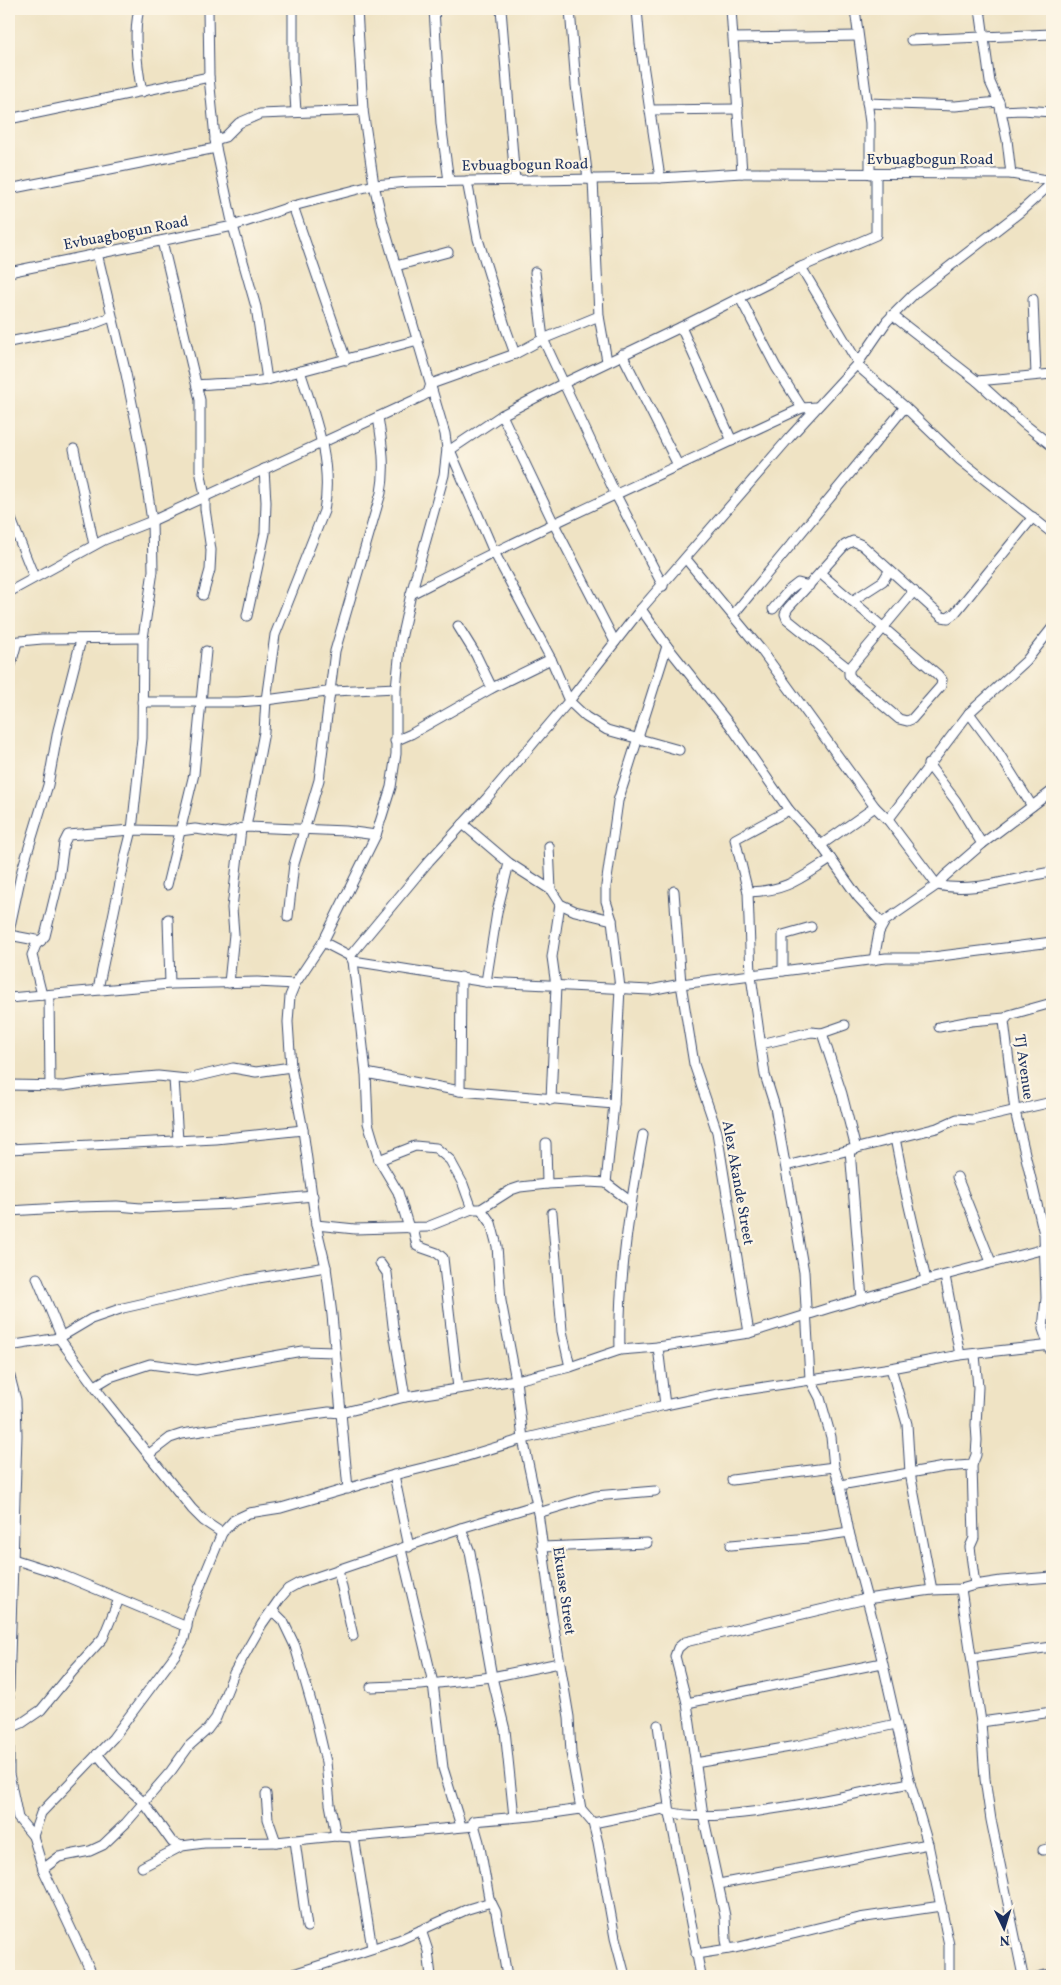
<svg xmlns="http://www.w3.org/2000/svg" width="1061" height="1985" viewBox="0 0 1061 1985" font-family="Vollkorn,serif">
<rect width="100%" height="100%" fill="#fcf5e5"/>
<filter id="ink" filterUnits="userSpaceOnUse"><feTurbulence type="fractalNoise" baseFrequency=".02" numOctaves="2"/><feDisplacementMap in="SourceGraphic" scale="10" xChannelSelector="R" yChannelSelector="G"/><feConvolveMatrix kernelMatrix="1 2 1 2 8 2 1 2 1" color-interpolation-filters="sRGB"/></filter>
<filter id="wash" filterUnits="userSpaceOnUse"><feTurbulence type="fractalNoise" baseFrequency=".0096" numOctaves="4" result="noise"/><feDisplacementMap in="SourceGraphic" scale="20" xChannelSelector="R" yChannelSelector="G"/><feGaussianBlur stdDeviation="1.12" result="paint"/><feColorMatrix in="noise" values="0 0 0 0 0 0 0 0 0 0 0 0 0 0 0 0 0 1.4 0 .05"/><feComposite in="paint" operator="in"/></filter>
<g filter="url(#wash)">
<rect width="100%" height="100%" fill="#efe3c4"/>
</g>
<g filter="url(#ink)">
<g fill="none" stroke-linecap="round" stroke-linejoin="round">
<g stroke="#3b4a6d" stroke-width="11">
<g id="minor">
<path d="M139,9C133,34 137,66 142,92"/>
<polyline points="208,9 209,77 216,148 233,226 256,307 267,380"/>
<polyline points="293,9 293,63 296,112"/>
<polyline points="434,9 441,124 449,181"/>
<polyline points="501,9 515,181"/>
<polyline points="570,9 576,85 588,179"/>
<polyline points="637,9 640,44 660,178"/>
<polyline points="731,9 742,173"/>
<polyline points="855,9 870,123 870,174"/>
<polyline points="980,9 990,82 999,102 1007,140 1011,174"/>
<polyline points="734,38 858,36"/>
<polyline points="911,40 1052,34"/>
<polyline points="867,103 955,106 999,102"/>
<polyline points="650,110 738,109"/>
<polyline points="1001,111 1022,110 1052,112"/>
<polyline points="9,119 209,77"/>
<polyline points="215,140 225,137 239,123 260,114 363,110"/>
<polyline points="593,179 599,316 607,361"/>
<polyline points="467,181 478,239 506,329 515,354"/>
<polyline points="1052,183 1020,212 914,294 887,321 858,363 859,367 905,407 960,460 1052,533"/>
<polyline points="9,189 216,148"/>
<polyline points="293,206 346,360"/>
<polyline points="162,241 200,400 200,470 205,496 205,509 211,550 210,570 203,595"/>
<polyline points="97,253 126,374 141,447 152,521 153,571 143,638 142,738 132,830 126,854 98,989"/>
<polyline points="396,266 448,252"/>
<polyline points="9,272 233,226 293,206 374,185 409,182 660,178 742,173 1011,174 1052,181"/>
<polyline points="535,272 543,339 616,495 663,586"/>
<polyline points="740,298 776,367 802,408"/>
<polyline points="1033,299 1036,375"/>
<polyline points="892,315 977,381 1052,374"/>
<polyline points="681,327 732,441"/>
<polyline points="9,342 88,326 111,317"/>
<polyline points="622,354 678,465"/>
<polyline points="977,381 1023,423 1052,446"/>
<path d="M197,385C221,383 243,384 267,380L418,340"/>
<polyline points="502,415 554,524 615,642"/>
<polyline points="74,449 94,545"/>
<polyline points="447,449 450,450 494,552 551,659 569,701 586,717 607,730 679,750"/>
<polyline points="450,450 502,415 564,383 681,327 801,267 876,235 876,174"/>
<polyline points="9,514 34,577"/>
<path d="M686,559L762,651L875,807L888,820L937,885C974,894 1015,877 1052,872"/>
<path d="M820,573C859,607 899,641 938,675L942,680L941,686L912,719L907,721L899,719L853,680L849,675V669L880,632L883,628L914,591"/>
<polyline points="9,592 104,540 152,521 421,397 428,393 431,384 515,354 543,339 599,316"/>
<path d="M411,594C540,528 671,469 802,408L816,407"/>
<polyline points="852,601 883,581 889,571"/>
<polyline points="641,609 667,646 730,725 789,810 821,845 858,897 883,924"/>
<polyline points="773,609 789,590 798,583 809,586"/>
<polyline points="733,615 905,407"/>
<polyline points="247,616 265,533 266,502 264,469"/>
<polyline points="458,626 476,655 492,688"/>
<polyline points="9,642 42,639 143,638"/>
<polyline points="849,669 787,619 785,614 788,608 845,545 853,541 862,545 942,617 948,618 955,613 1033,517"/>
<polyline points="9,672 17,642"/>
<polyline points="142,702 238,702 266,700 334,691 396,688"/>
<polyline points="969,713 998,752 1032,806"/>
<polyline points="395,741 411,734 492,688 551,659"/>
<polyline points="928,764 956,801 982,844"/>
<polyline points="789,810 735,839 748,892 751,976 765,1075 775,1107 804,1272 810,1379 820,1398 831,1437 834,1467 840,1485 849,1532 875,1629 910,1783 928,1844 949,1945 949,1976"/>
<polyline points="888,820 969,713 1026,661 1052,628"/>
<polyline points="463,824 509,863 551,890 560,904 575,911 612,920"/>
<path d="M246,827L264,732L266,700L275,635L324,511C333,462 315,417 300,371"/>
<polyline points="821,845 875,807"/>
<polyline points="549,846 551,890"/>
<polyline points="167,885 194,774 206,651"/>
<polyline points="674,891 681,984 694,1064 717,1132 749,1333"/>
<path d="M748,892C787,891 799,879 831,859"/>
<path d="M288,917L294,864L319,780L335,651L381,493C386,467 382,442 378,417"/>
<polyline points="168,919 170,984"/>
<polyline points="9,931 22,870 48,785 58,730 81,640"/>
<polyline points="9,935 41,941"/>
<polyline points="323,942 350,956 429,861 487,798 569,701 641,609 789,438 858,363 801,267"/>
<polyline points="350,956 353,961 486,982 650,990 681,984 845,963 886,958 925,958 1052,942"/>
<polyline points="874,960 879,932 885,921 937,885 945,876 982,844 1052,791"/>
<polyline points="353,961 366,1073 368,1123 379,1160 398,1192 409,1228"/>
<polyline points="783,971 783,935 811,927"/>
<polyline points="486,982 497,912 509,863"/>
<polyline points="229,983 234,934 232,908 241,829"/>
<polyline points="42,995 32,955 36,945 45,936 59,879 64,843 68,835 132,830 180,831 195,829 225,833 246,827 346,831 376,835"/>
<polyline points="49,995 50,1086"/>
<polyline points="9,998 170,984 257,982 295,984"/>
<polyline points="1052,1003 1009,1015 1004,1021 1015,1111 1044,1234 1046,1298 1043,1329 1052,1355"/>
<polyline points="939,1027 971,1021 1005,1018"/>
<polyline points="822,1033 845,1025"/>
<polyline points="761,1044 811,1032 822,1033 842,1094 856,1149"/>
<polyline points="366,1073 460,1091 614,1104"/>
<polyline points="174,1079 178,1140"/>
<polyline points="9,1085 64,1086 98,1081 158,1076 187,1079 233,1068 256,1072 291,1067"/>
<polyline points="460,1091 461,977"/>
<polyline points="551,1100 556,986 552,957 560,904"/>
<polyline points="895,1138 905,1189 926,1280"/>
<polyline points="546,1143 547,1184"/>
<polyline points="9,1149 216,1139 303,1130"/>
<polyline points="850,1150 862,1299"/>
<polyline points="379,1160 415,1146 436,1148 450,1160 463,1184 472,1209"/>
<polyline points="786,1166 937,1128 957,1119 973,1120 1052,1102"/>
<polyline points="957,1177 991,1262"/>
<polyline points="606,1183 614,1104 620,988 612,920 606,901 606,886 618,801 667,646"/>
<polyline points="481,1209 491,1223 497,1246 501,1301 516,1380 523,1439 537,1505 552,1616 569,1717 571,1753 581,1809 593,1823 598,1843 615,1938 625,1976"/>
<polyline points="9,1211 78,1207 117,1206 141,1208 231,1204 313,1196"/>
<polyline points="552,1213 562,1331 570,1367"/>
<polyline points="316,1225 355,1229 427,1227 472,1209 481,1209 511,1190 520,1187 547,1184 588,1182 606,1183 631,1202"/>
<polyline points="413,1228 417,1246 437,1253 443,1258 458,1388"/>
<polyline points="380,1263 387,1273 393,1326 405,1397"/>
<polyline points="945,1276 960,1355"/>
<polyline points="37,1278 61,1336"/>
<polyline points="59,1338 91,1319 123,1308 246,1280 326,1267"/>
<polyline points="9,1346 59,1338 103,1398 192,1509 204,1521 222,1533"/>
<path d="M620,1350C618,1277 630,1206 643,1135"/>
<polyline points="975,1355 978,1387 976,1425 977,1440 976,1455 972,1465 974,1538 970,1547 975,1585"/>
<polyline points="891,1368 907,1424 910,1473 932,1590"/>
<polyline points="9,1373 16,1400 17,1435 9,1689"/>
<polyline points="95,1386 110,1377 150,1364 196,1370 302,1351 335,1352"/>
<polyline points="665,1405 658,1347 749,1333 829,1308 926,1280 1052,1247"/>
<polyline points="149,1454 170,1438 182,1434 293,1417 329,1412 341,1413 405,1397 516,1380 570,1367 620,1350 658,1347"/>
<polyline points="394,1475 409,1547"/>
<polyline points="732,1480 834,1467"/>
<polyline points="840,1485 944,1467 972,1465"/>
<polyline points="348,1489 332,1315 326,1267 316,1225 303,1130 291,1067 288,1022 290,996 295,984 323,942 376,835 391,787 396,754 396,688 401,639 411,594 444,475 447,449 445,434 383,223 374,185 363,110 357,9"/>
<polyline points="538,1513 595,1496 655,1491"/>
<polyline points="461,1528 470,1552 492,1677 505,1730 514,1817"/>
<polyline points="731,1545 809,1538 849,1532"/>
<polyline points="542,1547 647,1543"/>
<polyline points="401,1549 433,1683 443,1768 461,1826"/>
<polyline points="13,1559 60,1574 187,1627"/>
<polyline points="338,1570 353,1636"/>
<polyline points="961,1589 981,1722 985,1779 991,1820 1023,1976"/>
<polyline points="272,1610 283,1621 295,1646 316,1719 326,1762 330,1804 336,1836"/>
<polyline points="972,1658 1052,1647"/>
<polyline points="371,1687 421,1685 492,1677 559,1663"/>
<polyline points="9,1697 9,1774 18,1818 33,1836 43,1869 93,1976"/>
<polyline points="687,1703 882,1663"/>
<polyline points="981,1722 1052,1712"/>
<polyline points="658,1725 670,1813 701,1976"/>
<polyline points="10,1728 22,1723 41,1710 73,1671 103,1638 119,1599"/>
<polyline points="97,1754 116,1777 144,1803 172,1842 182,1846 204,1843 276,1842 336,1836 354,1837 475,1826"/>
<polyline points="695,1763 796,1746 896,1724"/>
<polyline points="266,1794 268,1819 276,1842"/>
<path d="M593,1823L663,1809C702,1831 860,1792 910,1783"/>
<polyline points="33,1836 41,1813 113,1738 175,1655 184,1639 190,1611 222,1533 234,1520 249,1513 281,1508 394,1475 451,1461 523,1439 665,1405 718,1394 891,1368 960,1355 1052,1345"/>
<polyline points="354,1837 372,1948"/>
<polyline points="295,1841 307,1927"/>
<polyline points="1043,1850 1052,1848"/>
<polyline points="142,1867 182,1846"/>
<polyline points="43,1869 59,1857 90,1851 103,1845 126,1823 171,1771 189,1746 207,1730 216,1718 234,1673 262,1624 281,1597 288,1589 299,1583 461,1528 537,1505"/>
<polyline points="719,1884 928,1844"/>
<polyline points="421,1930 428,1951 431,1976"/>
<polyline points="728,1949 726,1940 725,1916 703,1815 687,1703 675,1656 678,1648 685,1642 866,1599 932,1590 961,1589 975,1585 1001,1581 1052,1577"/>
<polyline points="696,1954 735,1948 859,1918 941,1906"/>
<polyline points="287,1976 399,1940 468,1909 491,1902"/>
<polyline points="507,1976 496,1912 489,1898 479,1842 473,1821 532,1816 581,1809"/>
<polyline points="1041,1976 1052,1974"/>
</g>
</g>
<use href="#minor" stroke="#fff" stroke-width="9"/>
</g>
</g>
<g text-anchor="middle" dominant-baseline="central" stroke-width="4.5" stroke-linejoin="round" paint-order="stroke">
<g font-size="15" fill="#1b2f5e" stroke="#fcf5e5">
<text x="930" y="160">Evbuagbogun Road</text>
<text transform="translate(525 166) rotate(-1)">Evbuagbogun Road</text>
<text transform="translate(126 234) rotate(-11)">Evbuagbogun Road</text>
<text transform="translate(1023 1067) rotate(82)">TJ Avenue</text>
<text transform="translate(737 1183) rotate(80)">Alex Akande Street</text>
<text transform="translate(563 1591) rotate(82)">Ekuase Street</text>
</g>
</g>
<rect width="1061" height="1985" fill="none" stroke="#fcf5e5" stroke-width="30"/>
<g transform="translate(1004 1928) rotate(176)" stroke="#fcf5e5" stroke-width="4" paint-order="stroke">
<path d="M0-4L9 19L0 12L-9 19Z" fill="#1b2f5e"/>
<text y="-8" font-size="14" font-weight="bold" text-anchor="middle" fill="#1b2f5e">N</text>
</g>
</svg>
